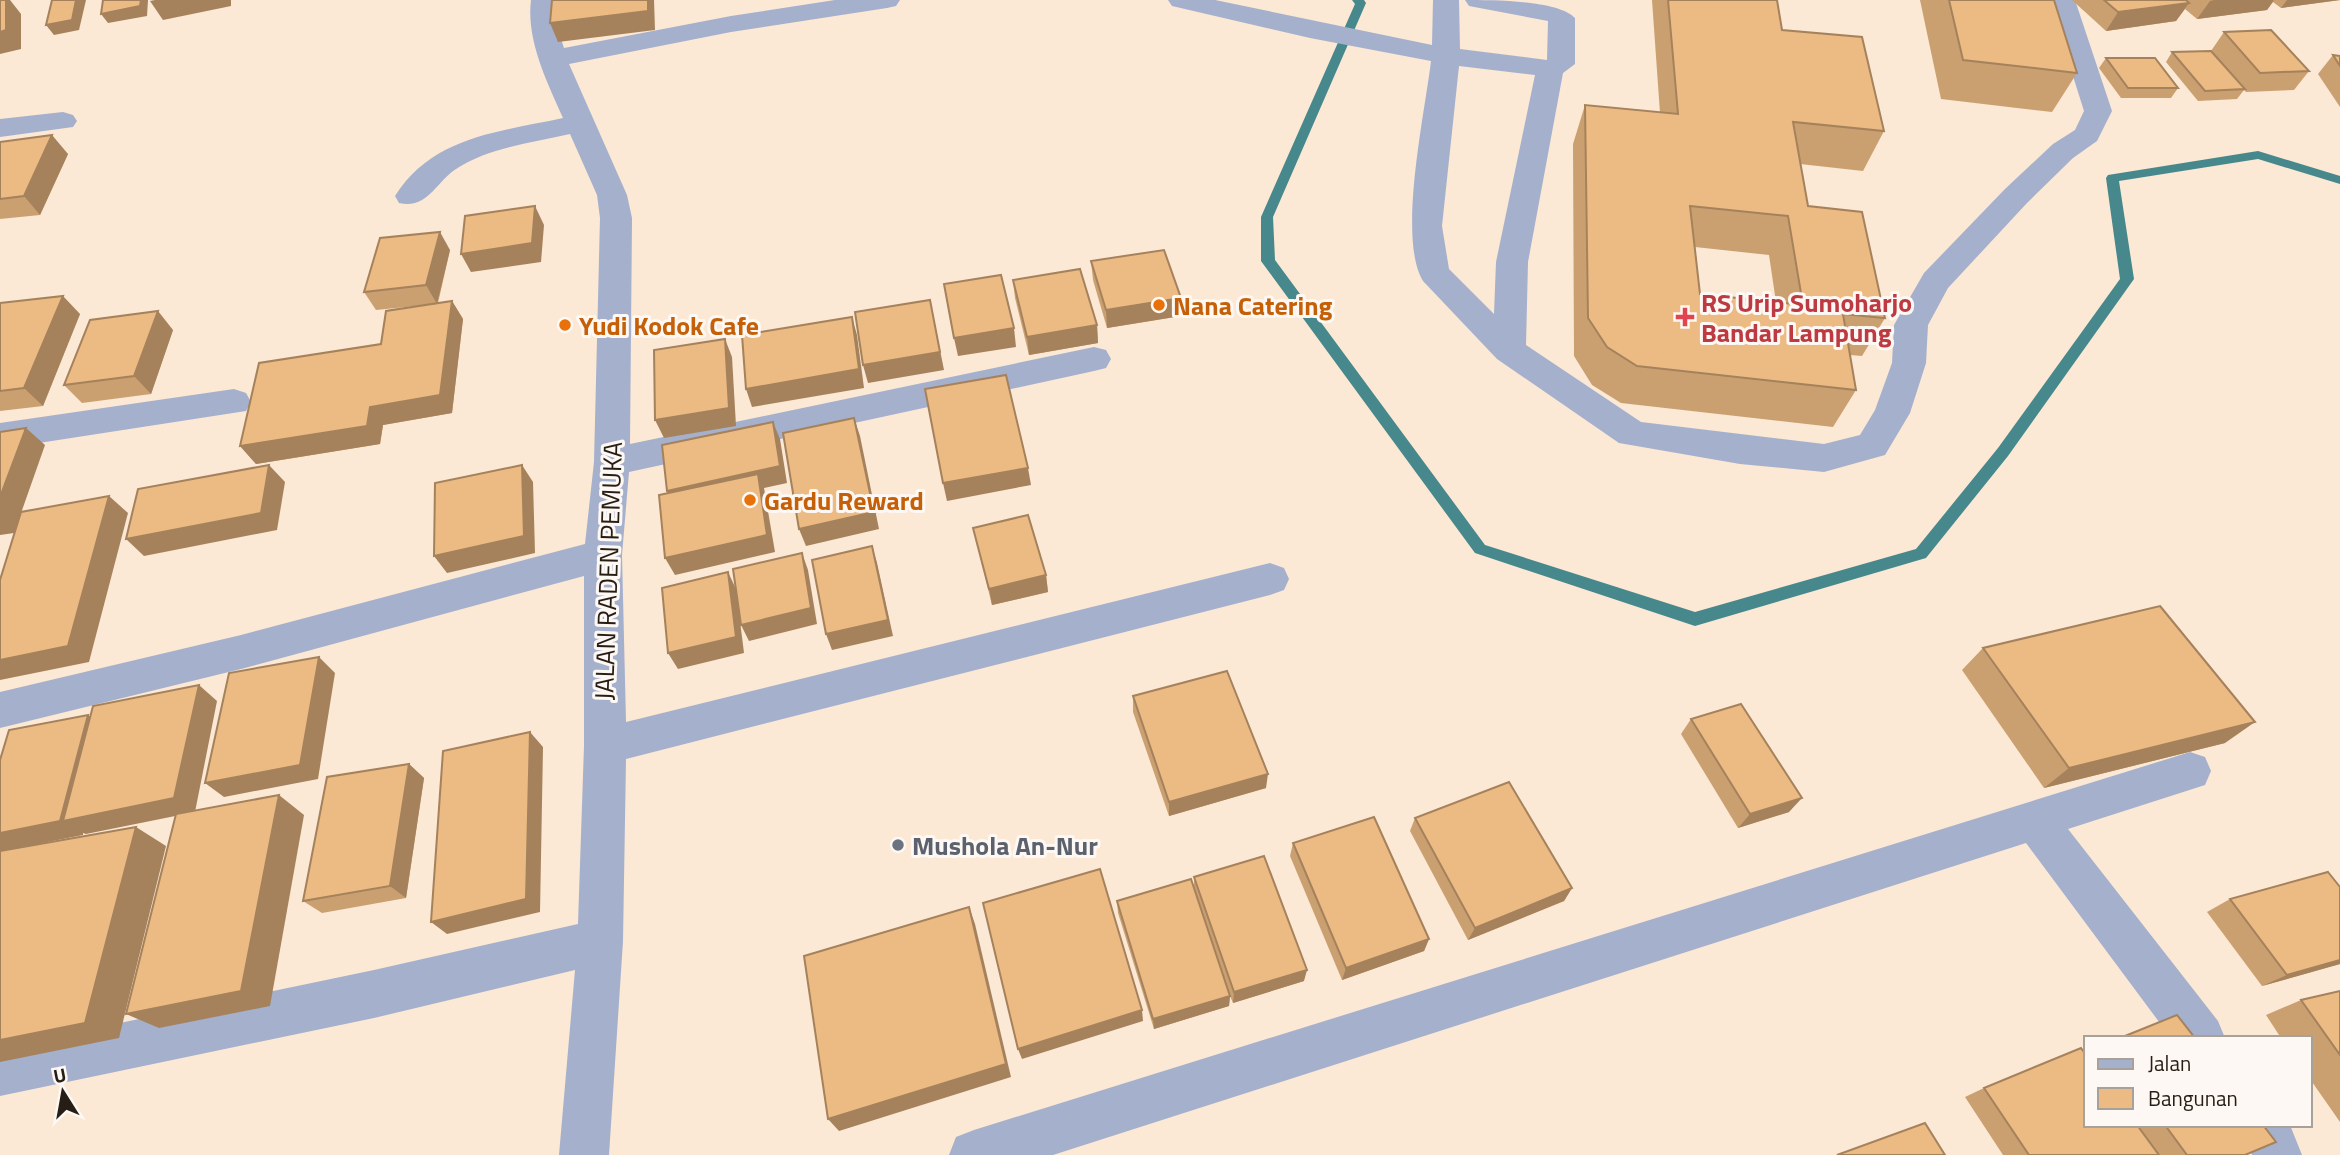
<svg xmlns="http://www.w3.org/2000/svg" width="2340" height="1155" viewBox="0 0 2340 1155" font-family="'Titillium Web',sans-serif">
<rect width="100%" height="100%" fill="#fbe8d5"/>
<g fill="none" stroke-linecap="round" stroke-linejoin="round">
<polygon fill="#46888b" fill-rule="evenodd" points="1352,0 1364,0 1366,3 1273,217 1275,260 1485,545 1695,612 1916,549 1998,448 2120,279 2106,178 2108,175 2258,151 2340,176 2340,184 2258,159 2119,181 2134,279 2008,456 1926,558 1695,626 1475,553 1261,261 1261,217 1355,4"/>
<g fill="#a5b0cc" fill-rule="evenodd">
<path d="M531,0H557L555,20L564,48L731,16L835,0H900L896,6L887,8L731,32L569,64L627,195L632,218L630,444L1094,347L1106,350L1111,359L1106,368L1094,371L629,472L622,555L626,722L1270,563L1284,568L1289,579L1284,590L1270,595L626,759L623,941L609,1155H559L575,970L374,1018L0,1096V1048L374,970L578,924L584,746V576L241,669L0,728V692L241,635L585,544L594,462L600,218L597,195L570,134C532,143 489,147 456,169C436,182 427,210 399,203L395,196C433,136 499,132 563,118C547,82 526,40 531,0Z"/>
<path d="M1168,0H1215L1432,45L1433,0H1459L1460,49L1547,60L1548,21L1469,6L1465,0C1493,0 1558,0 1575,18V64L1563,73L1528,262L1526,345L1641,422L1824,444L1860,435L1875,410L1892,363L1894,325L1924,273L2005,189L2053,144L2075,130L2084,111L2049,0H2075L2112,111L2097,141L2073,158L2027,203L1948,288L1928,325L1926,363L1910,413L1885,455L1824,472L1740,464L1619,443L1497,359L1423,281C1397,238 1425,113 1431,61L1310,38L1172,6ZM1459,66L1535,75L1496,262L1494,314L1449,269L1442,226Z"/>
<polygon points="63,112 73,115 77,121 73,127 0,137 0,119"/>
<polygon points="234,389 246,393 251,402 246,411 0,449 0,423"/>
<polygon points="2190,752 2205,757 2211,771 2205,785 2068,829 2218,1021 2225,1038 2171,1038 2026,843 1053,1155 949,1155 956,1137 974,1130"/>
<polygon points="2239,1125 2290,1125 2302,1155 2252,1155"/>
</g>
</g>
<g fill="#cba071" fill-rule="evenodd">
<path d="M1652,0H1777L1782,30L1884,131L1863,171L1800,164L1808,206L1885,318L1862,356L1850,355L1856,390L1833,427L1621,403L1592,385L1574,356L1573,144L1585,105L1660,113ZM1695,247L1769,255L1776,302L1700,294Z"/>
<polygon points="1920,0 2054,0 2077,73 2052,112 1941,99"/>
<polygon points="2072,0 2340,0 2281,8 2273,2 2267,10 2197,19 2185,9 2176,21 2106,31"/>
<polygon points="2224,32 2309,71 2294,90 2246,92 2244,90 2237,99 2198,101 2166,62 2172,52 2211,51"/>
<polygon points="2333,55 2340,56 2340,107 2318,74"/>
<polygon points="2106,58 2178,88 2171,98 2121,98 2099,68"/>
<polygon points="0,142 68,154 40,215 0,219"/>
<polygon points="450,250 438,303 452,301 463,319 452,413 383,425 380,444 256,464 240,446 381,344 416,306 376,310 364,292"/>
<polygon points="1091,261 1181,298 1181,316 1107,328 1093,280"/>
<polygon points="1013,280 1097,325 1098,343 1029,355 1015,298"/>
<polygon points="0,303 80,314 43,406 0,411"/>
<polygon points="173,330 151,394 82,403 64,385"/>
<polygon points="973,528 1046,575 1048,592 992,605"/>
<polygon points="1983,648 2225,743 2044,788 1962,670"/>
<polygon points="1133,696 1266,788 1169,816 1133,712"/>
<polygon points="1691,719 1789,812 1738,828 1681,734"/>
<polygon points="409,764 424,778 406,898 322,913 303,901"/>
<polygon points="1415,818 1572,888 1564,901 1468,940 1410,831"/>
<polygon points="1293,843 1429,939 1424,951 1342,980 1290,856"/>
<polygon points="1194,877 1304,981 1233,1003 1230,996 1229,1006 1154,1029 1118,913 1117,901 1194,887"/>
<polygon points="2340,887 2340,964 2262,986 2207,912 2230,899"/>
<polygon points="2340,991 2340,1122 2310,1079 2310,1038 2281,1038 2266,1015 2301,1000"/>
<polygon points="2086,1053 2086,1125 2263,1125 2245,1155 2003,1155 1965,1097 1984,1088"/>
</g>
<g fill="#a5825c">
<polygon points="6,0 10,0 21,14 21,49 0,54 0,32"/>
<polygon points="76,0 86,0 79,30 54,35 46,25"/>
<polygon points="141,0 148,0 147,16 108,23 101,14"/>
<polygon points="155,0 231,0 231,6 163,20 150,1"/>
<polygon points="648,0 654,0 655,30 558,42 550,23"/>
<polygon points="2214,0 2274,0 2267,10 2197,19 2210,1"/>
<polygon points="2287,0 2340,0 2281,8"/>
<polygon points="2189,3 2176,21 2106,31 2118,12"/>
<polygon points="52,135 68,154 40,215 24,196"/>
<polygon points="535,206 544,225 541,262 471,272 461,254"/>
<polygon points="440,232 450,250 437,304 426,285"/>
<polygon points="63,296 80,314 43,406 24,388"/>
<polygon points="1181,298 1181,316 1107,328 1106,310"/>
<polygon points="930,300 944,370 868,383 863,365"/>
<polygon points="452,301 463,319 452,413 383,425 380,444 256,464 240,446 370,407"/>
<polygon points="158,311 173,330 151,394 134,376"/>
<polygon points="852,317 857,335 864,388 752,407 746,389"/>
<polygon points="1097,325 1098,343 1029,355 1027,337"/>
<polygon points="1014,328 1016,347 958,356 954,338"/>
<polygon points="725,339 732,357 736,426 664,438 655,420"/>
<polygon points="854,418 860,436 879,529 806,546 799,529"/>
<polygon points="773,422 780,439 787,483 764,488 775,552 675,575 665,558 676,508 667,491"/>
<polygon points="26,428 45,445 14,533 0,535 0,497"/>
<polygon points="269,465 285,482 277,530 144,556 126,539"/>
<polygon points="522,465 533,482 535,553 447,573 434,556"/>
<polygon points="1028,468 1031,485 947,501 943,483"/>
<polygon points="109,496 128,513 89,662 0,680 0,660"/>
<polygon points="872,546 877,563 893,636 832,650 826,634"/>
<polygon points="802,553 808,570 817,624 749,641 741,625"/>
<polygon points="728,572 736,589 744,653 678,669 668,653"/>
<polygon points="1046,575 1048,592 992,605 989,589"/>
<polygon points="319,657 335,673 318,779 224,797 205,783"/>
<polygon points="199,685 217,701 195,812 86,834 83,833 83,835 2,851 0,850 0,833 88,715 109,730"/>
<polygon points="2255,722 2225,743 2044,788 2069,768"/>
<polygon points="530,732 543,747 540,912 447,934 431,922"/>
<polygon points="409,764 424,778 406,898 390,886"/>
<polygon points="1268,774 1266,788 1169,816 1169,802"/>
<polygon points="279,795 304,815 270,1006 159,1028 126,1014"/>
<polygon points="1802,798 1789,812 1738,828 1750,814"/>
<polygon points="136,827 166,846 119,1038 0,1062 0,1040"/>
<polygon points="1572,888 1564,901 1468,940 1475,928"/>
<polygon points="969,907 975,924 1011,1077 839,1131 828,1119"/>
<polygon points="1429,939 1424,951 1342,980 1346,968"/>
<polygon points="2340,960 2340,964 2262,986 2287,975"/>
<polygon points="1307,970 1304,981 1233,1003 1234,992"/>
<polygon points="1230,996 1229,1006 1154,1029 1153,1019"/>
<polygon points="1142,1010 1143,1021 1022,1059 1018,1049"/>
</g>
<g fill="#ecba83" stroke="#a5825c" stroke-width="2" fill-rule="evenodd">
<polygon points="0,0 6,0 6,30 0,32"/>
<polygon points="52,0 76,0 72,20 46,25"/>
<polygon points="103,0 141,0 140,6 101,14"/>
<polygon points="552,0 648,0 648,11 550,23"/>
<path d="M1668,0H1777L1782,30L1862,37L1884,131L1793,122L1808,206L1862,212L1885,318L1843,314L1856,390L1637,366L1607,347L1588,318L1585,105L1678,114ZM1690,206L1788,216L1803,305L1700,294Z"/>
<polygon points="1949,0 2054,0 2077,73 1963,60"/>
<polygon points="2104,0 2186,0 2189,3 2118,12"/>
<polygon points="2271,30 2309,71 2260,73 2224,32"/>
<polygon points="2211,51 2245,89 2205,91 2172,52"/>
<polygon points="2333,55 2340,56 2340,66"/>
<polygon points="2106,58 2155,58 2178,88 2128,88"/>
<polygon points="52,135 24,196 0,199 0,142"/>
<polygon points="535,206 532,243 461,254 465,216"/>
<polygon points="440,232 426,285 364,292 380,238"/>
<polygon points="1164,250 1181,298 1106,310 1091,261"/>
<polygon points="1080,269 1097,325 1027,337 1013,280"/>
<polygon points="1001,275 1014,328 954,338 944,284"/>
<polygon points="63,296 24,388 0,391 0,303"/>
<polygon points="930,300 940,352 863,365 855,312"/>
<polygon points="452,301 440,395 370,407 367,426 240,446 259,363 381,344 386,311"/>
<polygon points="158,311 134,376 64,385 90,320"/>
<polygon points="852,317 859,369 746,389 742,335"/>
<polygon points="725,339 729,408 655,420 654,350"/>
<polygon points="1006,375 1028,468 943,483 925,389"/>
<polygon points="854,418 874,512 799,529 783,433"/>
<polygon points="773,422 780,466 667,491 662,445"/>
<polygon points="26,428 0,497 0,432"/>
<polygon points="269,465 261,513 126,539 138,489"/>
<polygon points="522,465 524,536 434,556 435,483"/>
<polygon points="758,474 767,535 665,558 659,495"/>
<polygon points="109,496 68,646 0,660 0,580 21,512"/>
<polygon points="1028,515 1046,575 989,589 973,528"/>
<polygon points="872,546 888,620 826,634 812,560"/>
<polygon points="802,553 811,608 741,625 733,569"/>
<polygon points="728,572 736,637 668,653 662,588"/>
<polygon points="2160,606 2255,722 2069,768 1983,648"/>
<polygon points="319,657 300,765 205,783 229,673"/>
<polygon points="1227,671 1268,774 1169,802 1133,696"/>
<polygon points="199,685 174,798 63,821 93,706"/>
<polygon points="1741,704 1802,798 1750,814 1691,719"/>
<polygon points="88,715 60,821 0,833 0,760 9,730"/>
<polygon points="530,732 526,899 431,922 443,751"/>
<polygon points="409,764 390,886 303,901 327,777"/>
<polygon points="1509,782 1572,888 1475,928 1415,818"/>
<polygon points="279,795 241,991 126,1014 176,814"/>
<polygon points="1374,817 1429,939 1346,968 1293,843"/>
<polygon points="136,827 85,1023 0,1040 0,851"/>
<polygon points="1264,856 1307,970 1234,992 1194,877"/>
<polygon points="1100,869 1142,1010 1018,1049 983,903"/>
<polygon points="2328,872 2340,887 2340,960 2287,975 2230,899"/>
<polygon points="1191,879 1230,996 1153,1019 1117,901"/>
<polygon points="969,907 1006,1064 828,1119 804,956"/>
<polygon points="2340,991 2340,1055 2301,1000"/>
<polygon points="2177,1015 2195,1038 2120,1038"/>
<polygon points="2081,1048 2086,1055 2086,1125 2137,1125 2159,1155 2029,1155 1984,1088"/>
<polygon points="1925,1123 1945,1155 1837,1155"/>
<polygon points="2165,1125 2263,1125 2276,1142 2245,1155 2187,1155"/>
</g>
<g fill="#e8710a" stroke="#fdf8f3" stroke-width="2.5">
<circle cx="1159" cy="305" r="7"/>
<circle cx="565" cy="325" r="7"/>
<circle cx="750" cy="500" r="7"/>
</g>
<path fill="#e0444e" stroke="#fdf8f3" stroke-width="2.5" d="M1681.5 306.5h7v7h7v7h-7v7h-7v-7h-7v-7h7z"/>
<circle fill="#6b7280" stroke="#fdf8f3" stroke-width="2.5" cx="898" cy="845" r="7"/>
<g text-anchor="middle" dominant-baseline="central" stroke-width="6" stroke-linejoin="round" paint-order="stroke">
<g font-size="26" font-weight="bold" fill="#be3a42" stroke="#fdf8f3" text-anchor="start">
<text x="1701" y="302">RS Urip Sumoharjo<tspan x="1701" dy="30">Bandar Lampung</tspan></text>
</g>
<g font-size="26" font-weight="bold" fill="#c56008" stroke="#fdf8f3" text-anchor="start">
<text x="1173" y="305">Nana Catering</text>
<text x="579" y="325">Yudi Kodok Cafe</text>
<text x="764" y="500">Gardu Reward</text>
</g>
<g font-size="26" fill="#261e15" stroke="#fdf8f3">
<text transform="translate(608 571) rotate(-88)">JALAN RADEN PEMUKA</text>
</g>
<g font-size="26" font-weight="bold" fill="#5b616d" stroke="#fdf8f3" text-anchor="start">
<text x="912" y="845">Mushola An-Nur</text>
</g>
</g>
<rect x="2084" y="1036" width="228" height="91" fill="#fdf8f3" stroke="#a7a19a" stroke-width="2"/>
<rect x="2098" y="1059" width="35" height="10" fill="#a5b0cc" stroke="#a7a19a" stroke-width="2"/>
<text x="2148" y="1071" font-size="21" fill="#261e15">Jalan</text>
<rect x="2098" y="1088" width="35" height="21" fill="#ecba83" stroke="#a7a19a" stroke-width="2"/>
<text x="2148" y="1106" font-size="21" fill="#261e15">Bangunan</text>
<g transform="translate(63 1092) rotate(349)" stroke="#fdf8f3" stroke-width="5" paint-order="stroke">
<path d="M0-5L12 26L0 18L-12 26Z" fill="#261e15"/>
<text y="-10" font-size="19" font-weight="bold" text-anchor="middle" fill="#261e15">U</text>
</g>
</svg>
